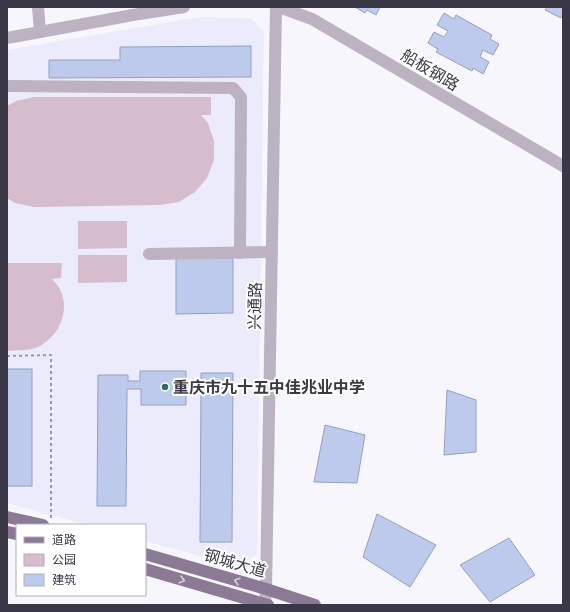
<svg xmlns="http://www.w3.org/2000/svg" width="570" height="612" viewBox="0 0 570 612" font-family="Jost,'Noto Sans SC',sans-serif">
<rect width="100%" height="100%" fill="#f7f6fd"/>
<polygon fill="#ecebfc" points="199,17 251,18 264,32 257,554 240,567 145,541 145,525 88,525 7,503 7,50"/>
<g fill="#d5bdce">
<polygon points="34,97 211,97 211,115 201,115 208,123 214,141 214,160 207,178 195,192 179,202 160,205 34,207 15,203 7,198 7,106 16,101"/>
<polygon points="78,221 127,221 127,248 78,249"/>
<polygon points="78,255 127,255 127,282 78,283"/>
<path d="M7,263H62L61,278L52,279C54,281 56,284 58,286C72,308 60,336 38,347C29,351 17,350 7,351Z"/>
</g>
<g fill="#bdcaeb" stroke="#94a0bf">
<polygon points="355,7 380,7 376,15 367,10 365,13"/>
<polygon points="547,7 563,7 563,13 561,18 545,10"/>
<polygon points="444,13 454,19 456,15 492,35 490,39 499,44 493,55 483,50 480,57 489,62 483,74 473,68 472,71 436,52 438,49 428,43 434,32 444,37 448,31 437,25"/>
<polygon points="251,46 251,77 49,78 49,60 120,60 120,47"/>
<polygon points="176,258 233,258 233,313 176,314"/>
<rect x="7" y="369" width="25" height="117"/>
<polygon points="140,371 186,371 186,383 201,383 201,373 233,373 232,542 200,542 201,390 186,390 186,405 141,405 141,389 127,389 126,506 97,506 98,375 128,375 128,381 140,381"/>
<polygon points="447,390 476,400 476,452 444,455"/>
<polygon points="325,425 365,435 357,483 314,482"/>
<polygon points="377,514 436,545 410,587 363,557"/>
<polygon points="509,538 535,575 490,602 460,565"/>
</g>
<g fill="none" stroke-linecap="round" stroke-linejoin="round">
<polyline stroke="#9a99a3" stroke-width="2" stroke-dasharray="3 3" stroke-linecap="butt" points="7,356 51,355 51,518"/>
<g stroke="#bcb2c2" stroke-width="12">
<polyline points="38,7 40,32"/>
<polyline points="279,7 312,19 563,166"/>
<polyline points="7,38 133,15 184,7"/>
<polyline points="7,86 233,88 241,97 240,253"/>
<polyline points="149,254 272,252"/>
<polyline points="265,605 266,589 276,7"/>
</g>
<g stroke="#8b7995" stroke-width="12">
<polyline points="7,517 43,525"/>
<polyline points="7,532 17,534"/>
<polyline points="145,554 266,589 315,605"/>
<polyline points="145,569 268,605"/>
</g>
</g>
<defs><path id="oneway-chevron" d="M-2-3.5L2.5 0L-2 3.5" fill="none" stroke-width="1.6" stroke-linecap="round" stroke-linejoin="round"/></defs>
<g stroke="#d6d0da">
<use href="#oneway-chevron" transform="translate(182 580) rotate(16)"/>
<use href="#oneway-chevron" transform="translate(237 581) rotate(-164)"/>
</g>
<circle fill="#2b6f63" stroke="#fff" stroke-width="1.5" cx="165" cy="387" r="4"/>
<g text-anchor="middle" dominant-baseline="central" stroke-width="4" stroke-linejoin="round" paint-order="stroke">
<g font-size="16" fill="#3a3846" stroke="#fff">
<text transform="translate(430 70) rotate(31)">船板钢路</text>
<text transform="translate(255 306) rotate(-89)">兴通路</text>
<text transform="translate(235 563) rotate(16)">钢城大道</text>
</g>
<g font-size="16" font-weight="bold" fill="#3a3846" stroke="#fff" text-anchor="start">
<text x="173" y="387">重庆市九十五中佳兆业中学</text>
</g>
</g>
<rect width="570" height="612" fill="none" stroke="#3a3846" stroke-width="16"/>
<rect x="16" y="524" width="130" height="72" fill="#ffffff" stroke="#b0afb5"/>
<rect x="24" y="537" width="20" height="6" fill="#8b7995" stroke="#b0afb5"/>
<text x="52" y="544" font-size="12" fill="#3a3846">道路</text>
<rect x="24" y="554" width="20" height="12" fill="#d5bdce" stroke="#b0afb5"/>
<text x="52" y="564" font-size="12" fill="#3a3846">公园</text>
<rect x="24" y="574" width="20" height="12" fill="#bdcaeb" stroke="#b0afb5"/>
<text x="52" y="584" font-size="12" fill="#3a3846">建筑</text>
</svg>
